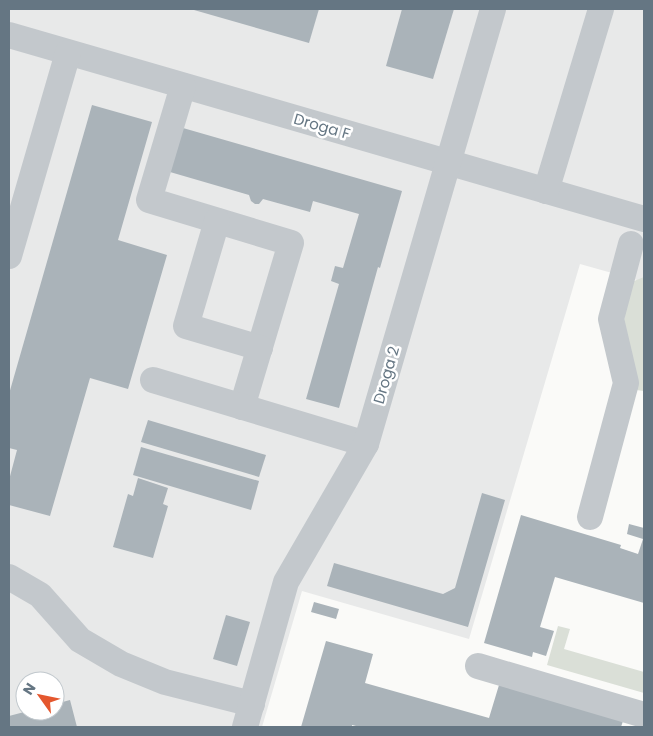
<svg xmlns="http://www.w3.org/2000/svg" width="653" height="736" viewBox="0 0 653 736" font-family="Poppins,sans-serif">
<rect width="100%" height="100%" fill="#fafaf8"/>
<path fill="#e8e9e9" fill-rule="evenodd" d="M9,9H644V282L580,264L469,639L302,591L262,727H9ZM25,681H55V711H25Z"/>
<g fill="#dadfd7">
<polygon points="644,277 644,391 636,390 622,334 629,283"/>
<polygon points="558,626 570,629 564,649 644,672 644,693 547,665"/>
</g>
<g fill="#aab3b9">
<polygon points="195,9 319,9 309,43 194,10"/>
<polygon points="402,9 454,9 433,79 386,66"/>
<polygon points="92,105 152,122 118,240 167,255 128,389 90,378 50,516 9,505 9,480 17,450 9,448 9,394"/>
<polygon points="183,128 402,191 380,268 378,267 339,408 306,399 339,284 331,281 335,266 343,268 359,214 313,201 310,212 263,199 259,204 255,204 251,201 249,195 170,172"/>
<polygon points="148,420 266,455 259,477 141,442"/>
<polygon points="141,447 259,481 251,510 133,475"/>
<polygon points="138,478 168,488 163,504 168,506 153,558 113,547 128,494 133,496"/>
<polygon points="482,493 505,500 468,627 327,586 334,563 443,594 455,588"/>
<polygon points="521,515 621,545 620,548 638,554 643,539 627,534 629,524 644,528 644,603 555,577 540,627 554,631 546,656 533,652 532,657 484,643"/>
<polygon points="314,602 339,609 336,619 311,612"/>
<polygon points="226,615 250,622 237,666 213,659"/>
<polygon points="326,641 373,654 365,683 489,718 499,685 623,721 621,727 360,727 352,725 352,727 301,727"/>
<polygon points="70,700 77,727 9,727 9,716 28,711 55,711 55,704"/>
</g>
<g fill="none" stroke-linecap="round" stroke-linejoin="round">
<g stroke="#c3c8cc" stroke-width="26">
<polyline points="9,35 644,219"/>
<polyline points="183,86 149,200 291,243 242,407"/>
<polyline points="546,191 601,9"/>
<polyline points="217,221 186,326 260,348"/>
<polyline points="9,256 68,53"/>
<polyline points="153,380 366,444"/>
<polyline points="590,517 626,383 611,319 631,244"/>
<polyline points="9,577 40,595 80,640 121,664 165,682 252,704"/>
<polyline points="478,666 644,715"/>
<polyline points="245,727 286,582 366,444 493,9"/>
</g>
</g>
<g text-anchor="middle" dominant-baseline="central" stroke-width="5" stroke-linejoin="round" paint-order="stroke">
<g font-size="15" fill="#657683" stroke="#fff">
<text transform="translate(322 126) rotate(16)">Droga F</text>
<text transform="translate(386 375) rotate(-74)">Droga 2</text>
</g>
</g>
<rect width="653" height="736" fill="none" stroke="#657683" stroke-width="20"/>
<g transform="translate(40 696) rotate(303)"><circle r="24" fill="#ffffff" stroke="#c1c8cd"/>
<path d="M0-4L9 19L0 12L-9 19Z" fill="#e4572e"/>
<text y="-8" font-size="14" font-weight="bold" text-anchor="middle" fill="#657683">N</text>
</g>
</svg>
